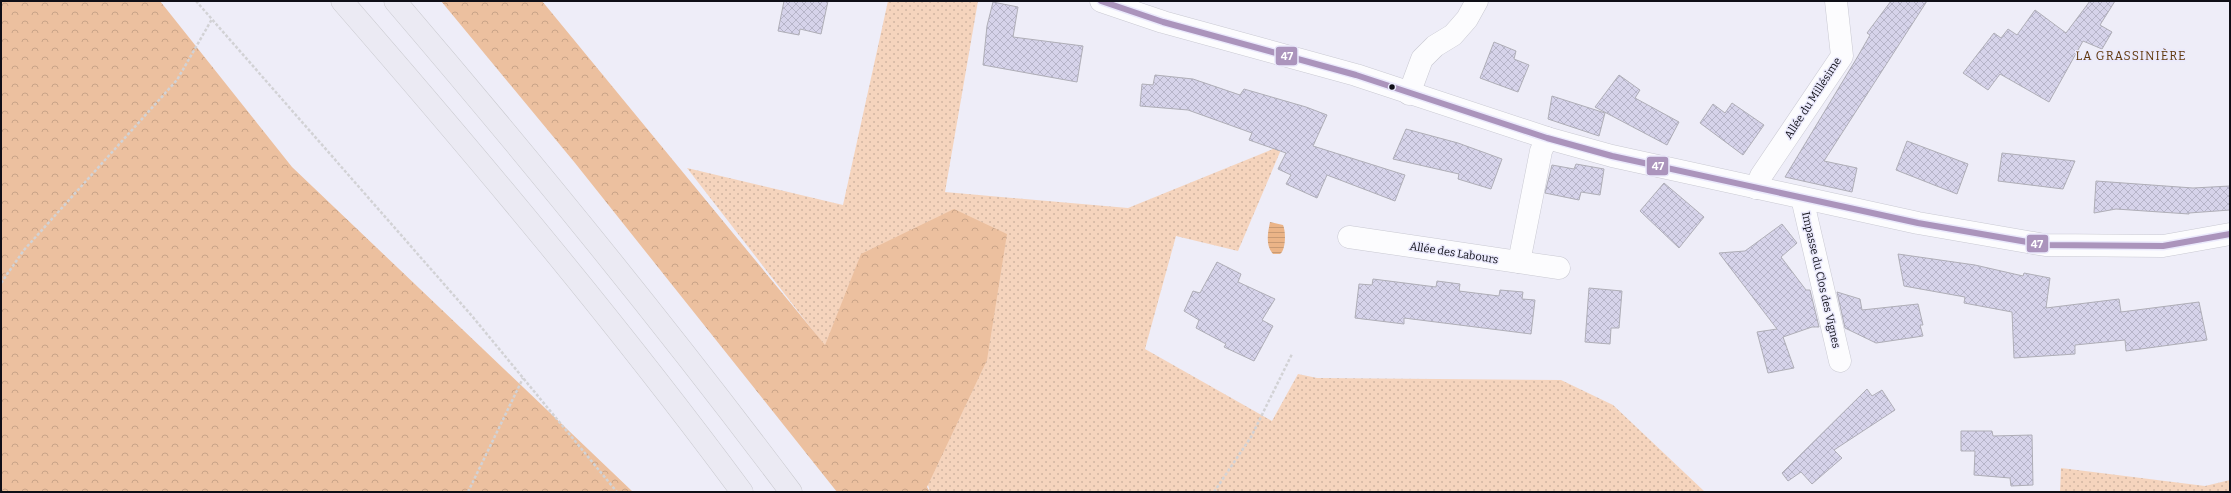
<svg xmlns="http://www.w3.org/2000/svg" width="2231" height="493" viewBox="0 0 2231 493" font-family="Bitter,serif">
<defs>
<pattern id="grass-dots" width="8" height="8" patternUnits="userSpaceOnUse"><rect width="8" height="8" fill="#f5d4bd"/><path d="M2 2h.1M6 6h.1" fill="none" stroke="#d1b5a2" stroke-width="1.8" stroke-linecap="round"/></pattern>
<pattern id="forest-crowns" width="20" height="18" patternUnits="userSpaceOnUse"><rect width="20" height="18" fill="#ecc09f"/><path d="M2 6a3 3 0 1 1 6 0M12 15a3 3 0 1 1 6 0" fill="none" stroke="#c9a488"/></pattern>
<pattern id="water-rules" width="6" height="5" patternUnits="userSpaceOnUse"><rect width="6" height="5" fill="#ebb487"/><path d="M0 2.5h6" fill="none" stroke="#c89a74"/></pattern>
<pattern id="building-cross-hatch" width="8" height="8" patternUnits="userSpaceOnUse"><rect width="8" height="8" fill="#d6d3ea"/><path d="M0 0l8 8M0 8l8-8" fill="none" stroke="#b6b4c8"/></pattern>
</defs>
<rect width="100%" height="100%" fill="#eeedf8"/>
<g fill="url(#grass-dots)">
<polygon points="888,1 978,1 945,192 1128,208 1283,145 1238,251 1176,236 1145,349 1272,421 1298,374 1317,378 1561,380 1613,405 1705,492 930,492 862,254 825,346 687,168 843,205"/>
<polygon points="2061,468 2205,486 2230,480 2230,492 2060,492"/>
</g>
<g fill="url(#forest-crowns)">
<polygon points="1,1 160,1 292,167 633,492 1,492"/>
<polygon points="441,1 542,1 825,345 861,254 954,209 1007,234 987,360 927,487 930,492 837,492 575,163"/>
</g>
<path fill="url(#water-rules)" d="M1270,222L1283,225C1286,231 1286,250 1280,254H1273C1265,245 1268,232 1270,222Z"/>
<g fill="url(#building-cross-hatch)" stroke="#afaeb7">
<polygon points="784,1 828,1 821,34 800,29 799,35 778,31"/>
<polygon points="1891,1 1927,1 1824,161 1857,168 1852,192 1785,177 1858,56 1870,35 1867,33"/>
<polygon points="2090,1 2115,1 2100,25 2112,32 2102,49 2083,41 2049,102 2000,74 1988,90 1963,73 1994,33 2001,38 2008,29 2017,35 2035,10 2066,33"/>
<polygon points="993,2 1018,7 1013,37 1083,46 1077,82 983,65 987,26"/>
<polygon points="1494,42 1516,51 1514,59 1529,65 1518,92 1480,78"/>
<polygon points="1155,75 1193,79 1240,95 1244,89 1306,107 1327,115 1313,146 1405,175 1395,201 1327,175 1317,198 1286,184 1291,175 1278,169 1286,153 1249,140 1252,133 1188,110 1140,106 1142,84 1153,85"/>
<polygon points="1619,75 1640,90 1635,98 1679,122 1667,145 1595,107"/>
<polygon points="1552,96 1605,113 1599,136 1548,119"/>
<polygon points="1732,103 1764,125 1743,155 1700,123 1713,104 1725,113"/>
<polygon points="1406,129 1458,143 1502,159 1491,189 1458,179 1459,174 1393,159"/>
<polygon points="1907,141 1968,164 1957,194 1896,170"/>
<polygon points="2002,153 2075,161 2063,189 1998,181"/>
<polygon points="1576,164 1604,169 1600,195 1581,192 1579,200 1545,193 1552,165 1574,169"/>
<polygon points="2096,181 2193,188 2230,186 2230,210 2189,213 2189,214 2116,209 2094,213"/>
<polygon points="1664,183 1704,217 1679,248 1640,211"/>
<polygon points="1782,224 1797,243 1781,257 1806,290 1810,290 1819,327 1812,327 1783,337 1794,368 1768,373 1757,332 1777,329 1719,253 1745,251"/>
<polygon points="1898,254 1975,265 2023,276 2024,273 2050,278 2046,308 2119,299 2121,312 2199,302 2207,340 2126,351 2125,340 2075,345 2075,354 2014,358 2012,312 1964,303 1965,297 1904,286"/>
<polygon points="1217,262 1241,274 1238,282 1275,299 1262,320 1273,326 1254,361 1224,347 1226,344 1196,328 1199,320 1184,311 1193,291 1200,293"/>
<polygon points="1373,279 1436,287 1437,281 1460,284 1459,291 1499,296 1500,290 1523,292 1522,299 1535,300 1531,334 1404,318 1404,324 1355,318 1359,284 1372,285"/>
<polygon points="1589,288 1622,291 1619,328 1611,328 1610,344 1585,342"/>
<polygon points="1837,292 1860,299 1862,310 1918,304 1923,325 1920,325 1923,336 1876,343 1845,328"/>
<polygon points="1867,389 1872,396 1882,390 1895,410 1834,450 1842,458 1812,484 1801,472 1788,481 1782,473"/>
<polygon points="1961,431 1992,431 1993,436 2032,435 2033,485 2011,486 2010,478 1974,475 1975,451 1961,451"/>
</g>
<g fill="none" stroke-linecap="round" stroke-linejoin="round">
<g stroke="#c9c9d2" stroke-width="23">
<g id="street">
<polyline points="1101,1 1163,22 1356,75 1547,138 1612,156 1918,223 2045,245 2163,246 2230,234"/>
<polyline points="1409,94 1422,59 1435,46 1453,35 1467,19 1477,1"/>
<polyline points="1756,188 1761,176 1842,56 1836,1"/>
<polyline points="1802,198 1840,361"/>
<polyline points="1349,237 1559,268"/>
<polyline points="1519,262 1541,151 1547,138"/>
</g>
</g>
<g stroke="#c9c9ce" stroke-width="23">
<g id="highway">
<path d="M342,1C481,161 616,322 742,492"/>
<path d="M395,1C532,161 664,323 791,492"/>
</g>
</g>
<g stroke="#d2d2d5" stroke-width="2.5" stroke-dasharray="3 2" stroke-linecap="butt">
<polyline points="196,1 472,316 617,492"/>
<polyline points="1,283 24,250 177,80 212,19"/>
<polyline points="468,492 523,378"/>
<polyline points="1214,492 1251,437 1292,354"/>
</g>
<use href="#street" stroke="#fcfcfe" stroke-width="22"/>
<use href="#highway" stroke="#ebeaf3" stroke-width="22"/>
<g stroke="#eae9fc" stroke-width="9">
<polyline id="bus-1" points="1101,1 1163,22 1356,75 1547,138 1612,156 1918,223 2045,245 2163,246 2230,234"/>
</g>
<use href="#bus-1" stroke="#ab94bc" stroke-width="6"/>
</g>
<circle fill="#0f0f17" stroke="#eae9fc" stroke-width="1.5" cx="1392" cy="87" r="3.5"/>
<g text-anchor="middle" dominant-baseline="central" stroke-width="3" stroke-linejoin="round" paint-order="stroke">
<g font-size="11" fill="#0f0f17" stroke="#eae9fc">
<text transform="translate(1813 98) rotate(-57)">Allée du Millésime</text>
<text transform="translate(1454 253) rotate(9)">Allée des Labours</text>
<text transform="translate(1821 280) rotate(77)">Impasse du Clos des Vignes</text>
</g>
<g font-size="12" letter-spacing="1" fill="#5f360b" stroke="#eae9fc">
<text x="2131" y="56">LA GRASSINIÈRE</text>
</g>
</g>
<g stroke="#eae9fc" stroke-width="1.5">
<rect x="1275" y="46" width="23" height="20" rx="4" fill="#ab94bc"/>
<rect x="1646" y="156" width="23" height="20" rx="4" fill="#ab94bc"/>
<rect x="2026" y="234" width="23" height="19" rx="4" fill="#ab94bc"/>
</g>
<g font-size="11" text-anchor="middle" font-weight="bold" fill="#fff">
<text x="1287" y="60">47</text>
<text x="1658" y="170">47</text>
<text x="2037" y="248">47</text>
</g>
<rect width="2231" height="493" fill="none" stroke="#0f0f17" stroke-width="4"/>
</svg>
